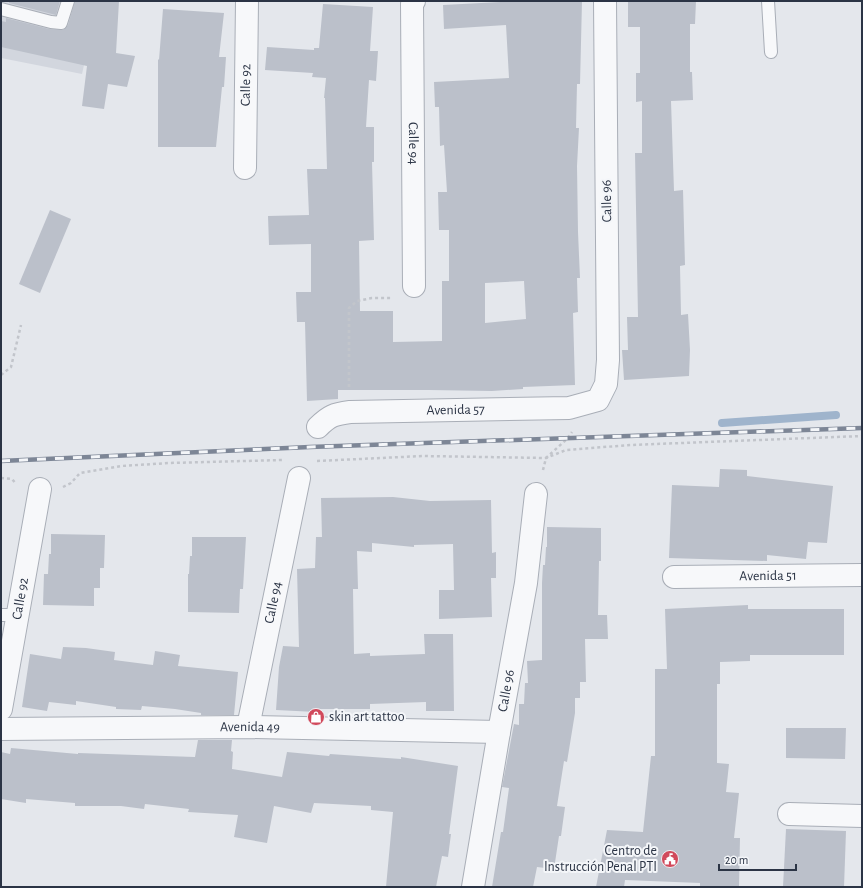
<svg xmlns="http://www.w3.org/2000/svg" width="863" height="888" viewBox="0 0 863 888" font-family="'Alegreya Sans',sans-serif">
<rect width="100%" height="100%" fill="#e4e7ec"/>
<polygon fill="#d2d6de" points="1,1 98,1 82,74 1,58"/>
<g fill="none" stroke-linecap="round" stroke-linejoin="round">
<polyline stroke="#9fb4cc" stroke-width="8" points="722,423 836,415"/>
</g>
<g fill="#bbc0ca" fill-rule="evenodd">
<polygon points="9,1 60,1 56,15 9,3"/>
<polygon points="75,1 119,1 116,53 135,56 127,87 108,84 104,109 82,106 87,66 1,47 1,21 6,22 6,18 49,29 63,30 68,25"/>
<path d="M518,1H582L580,84H577L576,128H579L577,166L578,232L580,278H577L578,312L573,313L575,385L523,387V389L492,391L429,390H338V399L307,401L305,322H297L296,292H311V244L269,245L268,216L309,215L307,169H327L325,98H324L326,78L312,77L313,73L265,70L267,47L314,50V48H319L323,4L373,7L370,51H378L376,81L369,80L366,127H374V162H372L374,240L359,241L360,311H393V342L442,341V281H449V230H439L438,192H447L444,145L440,146L439,107H435L434,82L509,78L506,25L444,29L443,5ZM524,281L526,319L485,323V283Z"/>
<polygon points="628,1 696,1 695,24 690,24 690,72 692,72 693,100 671,101 674,191 683,190 685,265 680,266 681,315 688,314 690,350 689,376 624,380 622,350 628,350 627,317 638,317 635,153 642,153 642,101 636,102 636,73 640,73 640,27 628,27"/>
<polygon points="163,9 224,13 219,57 226,57 224,87 222,87 216,147 158,147 158,59 159,60"/>
<polygon points="50,210 71,219 40,293 19,284"/>
<polygon points="720,469 747,470 747,476 833,486 827,543 808,542 806,559 767,555 767,561 669,558 672,485 719,487"/>
<polygon points="393,497 430,501 491,500 492,553 496,552 496,578 491,578 492,617 439,619 439,590 454,590 453,544 414,545 414,547 372,543 372,552 357,551 358,589 353,589 354,654 370,653 370,656 425,654 424,634 453,634 454,711 426,711 426,702 370,704 370,709 316,709 316,712 276,710 279,667 283,646 299,647 297,569 315,568 316,537 322,537 321,498"/>
<polygon points="547,527 601,528 601,561 599,561 598,615 607,615 608,639 585,639 586,682 580,682 580,698 575,698 575,713 567,762 564,761 557,806 565,807 561,836 559,836 554,869 537,867 533,887 492,887 501,832 503,832 509,788 502,787 514,724 519,725 519,704 524,704 525,683 528,683 527,661 542,660 542,583 543,565 545,565 546,547 547,547"/>
<polygon points="51,534 105,535 104,568 100,568 100,588 94,588 94,606 43,605 44,574 48,574 49,554 51,554"/>
<polygon points="192,537 246,537 243,589 240,589 239,613 188,612 188,574 189,574 190,556 192,556"/>
<polygon points="748,605 748,609 844,609 844,655 750,655 750,661 720,662 720,684 717,684 717,763 729,764 726,792 739,793 734,838 740,838 739,887 700,887 700,883 625,880 624,887 596,887 607,830 643,832 651,756 655,756 655,669 667,669 665,609"/>
<polygon points="63,647 86,648 115,652 114,660 153,665 155,651 180,655 178,666 238,672 234,715 201,715 201,713 175,709 142,706 141,710 116,709 116,707 76,701 76,705 49,702 47,711 22,707 30,654 61,659"/>
<polygon points="786,728 846,728 845,759 786,758"/>
<polygon points="198,740 232,740 231,751 233,752 232,769 282,777 287,752 329,756 330,754 401,759 401,757 458,766 449,834 451,834 448,857 442,856 436,887 386,887 393,812 371,810 371,806 314,803 311,813 274,806 267,843 234,837 238,815 188,812 189,809 145,804 144,809 121,806 75,806 75,803 26,799 26,803 1,799 1,752 10,754 11,748 78,754 78,753 195,757"/>
<polygon points="786,829 846,831 844,887 783,887"/>
</g>
<g fill="none" stroke-linecap="round" stroke-linejoin="round">
<g stroke="#a9aeb7" stroke-width="14">
<g id="service">
<polyline points="768,1 771,52"/>
<polyline points="1,9 51,22 61,23 68,1"/>
<polyline points="1,615 17,615"/>
</g>
</g>
<g stroke="#a9aeb7" stroke-width="24">
<g id="minor">
<path id="s1" d="M414,1L412,4L414,286"/>
<path id="s2" d="M245,168L247,1"/>
<path id="s3" d="M318,427C329,416 334,414 350,412L569,408L598,400L606,384L608,360L605,1"/>
<path id="s4" d="M674,577L862,575"/>
<path id="s5" d="M1,709L40,489"/>
<path id="s6" d="M248,727L299,478"/>
<path id="s7" d="M1,729L248,727L499,732"/>
<polyline points="789,814 862,816"/>
<path id="s8" d="M473,887L499,732L526,583L536,494"/>
</g>
</g>
<g stroke="#c2c5cb" stroke-width="2.5" stroke-dasharray="3 3" stroke-linecap="butt">
<polyline points="1,375 11,367 21,325"/>
<polyline points="349,387 349,308 357,301 372,298 393,298"/>
<polyline points="317,461 423,456 546,458 566,450 630,445 862,436"/>
<polyline points="543,470 546,458 567,439 572,432"/>
<polyline points="1,478 12,479 16,484"/>
<polyline points="63,487 71,483 80,473 121,466 169,463 282,460"/>
</g>
<use href="#service" stroke="#f7f8fa" stroke-width="12"/>
<use href="#minor" stroke="#f7f8fa" stroke-width="22"/>
<g stroke="#7d8696" stroke-width="4.5">
<polyline id="rail" points="1,461 310,447 862,428"/>
</g>
<use href="#rail" stroke="#f4f6f9" stroke-width="3" stroke-dasharray="9" stroke-linecap="butt"/>
</g>
<defs>
<g id="shop-disc" transform="scale(0.9)"><circle r="9.5" fill="#d1495b" stroke="#f4f6f9"/><path d="M-5-2.5h2.3a2.7 3.5 0 0 1 5.4 0H5L5.5 6h-11ZM-1.5-2.5h3a1.5 2.3 0 0 0-3 0Z" fill="#fff"/></g>
<g id="civic-disc" transform="scale(0.9)"><circle r="9.5" fill="#d1495b" stroke="#f4f6f9"/><path d="M-.6-6.5H3V-4.5H.6V-3L4-1V1h2V6H-6V1h2V-1L-.6-3ZM-1.2 2.5V6h2.4V2.5Z" fill="#fff"/></g>
</defs>
<g fill-rule="evenodd">
<use href="#shop-disc" x="316" y="717"/>
<use href="#civic-disc" x="670" y="859"/>
</g>
<g text-anchor="middle" dominant-baseline="central" stroke-width="4" stroke-linejoin="round" paint-order="stroke">
<g font-size="14" fill="#2b3445" stroke="#f4f6f9">
<text stroke="none"><textPath href="#s2" startOffset="83">Calle 92</textPath></text>
<text stroke="none"><textPath href="#s1" startOffset="143">Calle 94</textPath></text>
<text transform="translate(607 201) rotate(-91)">Calle 96</text>
<text stroke="none"><textPath href="#s3" startOffset="142">Avenida 57</textPath></text>
<text stroke="none"><textPath href="#s4" startOffset="94">Avenida 51</textPath></text>
<text stroke="none"><textPath href="#s5" startOffset="112">Calle 92</textPath></text>
<text stroke="none"><textPath href="#s6" startOffset="127">Calle 94</textPath></text>
<text stroke="none"><textPath href="#s8" startOffset="199">Calle 96</textPath></text>
<text stroke="none"><textPath href="#s7" startOffset="249">Avenida 49</textPath></text>
</g>
<g font-size="14" fill="#2b3445" stroke="#f4f6f9" text-anchor="start">
<text x="329" y="717">skin art tattoo</text>
<text x="657" y="851" text-anchor="end">Centro de<tspan x="657" dy="16">Instrucción Penal PTI</tspan></text>
</g>
</g>
<rect width="863" height="888" fill="none" stroke="#2b3445" stroke-width="4"/>
<path d="M719 864v6h77v-6" fill="none" stroke="#2b3445" stroke-width="2"/>
<text x="725" y="864" font-size="12" fill="#2b3445" stroke="#f4f6f9" stroke-width="3" paint-order="stroke">20 m</text>
</svg>
